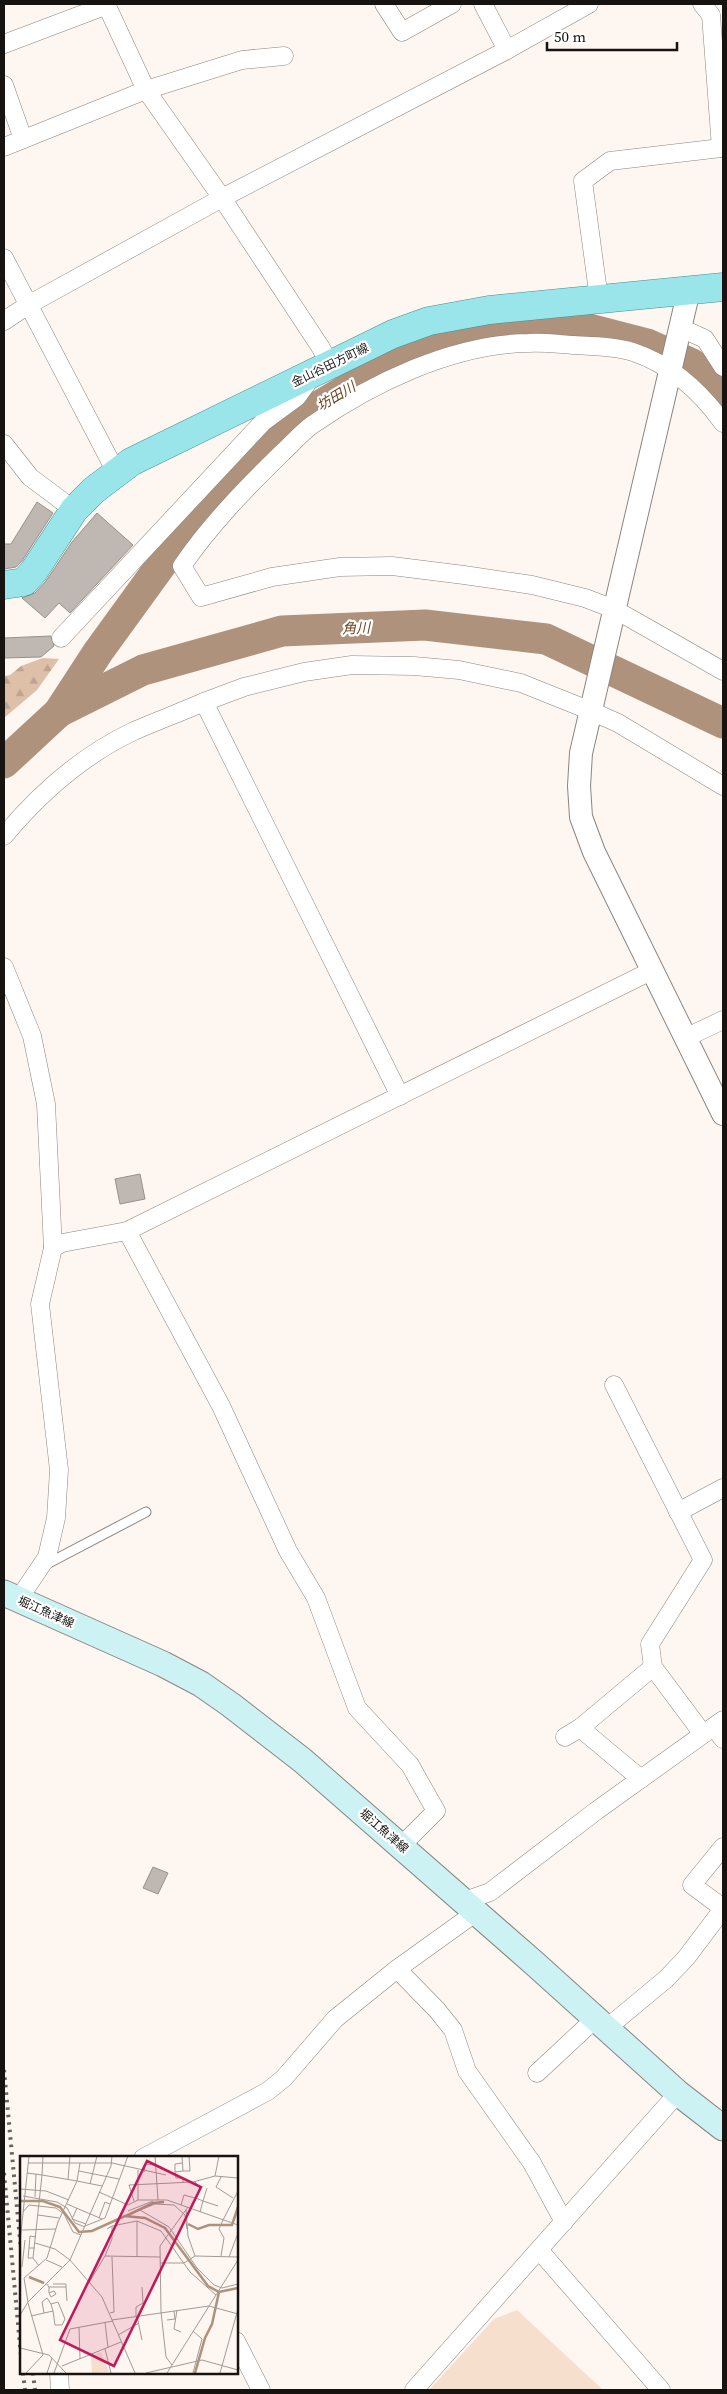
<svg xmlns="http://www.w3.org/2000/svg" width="727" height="2394" viewBox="0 0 727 2394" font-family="'Source Serif 4','Noto Sans JP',serif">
<defs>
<pattern id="forest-firs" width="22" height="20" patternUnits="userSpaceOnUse" patternTransform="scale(1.25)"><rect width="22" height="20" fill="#dec0a9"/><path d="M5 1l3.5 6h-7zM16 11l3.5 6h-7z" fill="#bea490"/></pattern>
</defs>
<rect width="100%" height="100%" fill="#fef6f0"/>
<polygon fill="url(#forest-firs)" points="43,658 59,659 37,690 4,718 4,676 10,675 21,666"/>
<polygon fill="#f6dfcd" points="517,2310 603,2390 429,2390 494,2319"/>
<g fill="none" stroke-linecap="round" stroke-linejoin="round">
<g stroke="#af927c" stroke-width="31">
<polyline points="59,712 98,652 164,561 289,424 369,376 436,342 531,328 589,329 647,344 692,364 711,383 723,400"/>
<polyline points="4,763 59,712 143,670 282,631 425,625 546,639 723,723"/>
</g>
</g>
<g fill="#beb7b2" stroke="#97908b">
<polygon points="37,502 53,513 22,561 16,567 4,569 4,544 11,544"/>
<polygon points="97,513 133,545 70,613 59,603 45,618 22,598 35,593 46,581 72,542"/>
<polygon points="51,636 54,646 41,657 4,658 4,638"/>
<polygon points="140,1174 145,1199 120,1204 115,1179"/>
<polygon points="153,1867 168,1873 158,1894 143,1888"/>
</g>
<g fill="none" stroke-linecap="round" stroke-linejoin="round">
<g stroke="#8b8580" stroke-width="11">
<polyline id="service" points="45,1565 146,1512"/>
</g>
<g stroke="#8b8580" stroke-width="19">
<g id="minor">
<polyline points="106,4 146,90 222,198 321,348 330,365"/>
<polyline points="384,4 402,32 452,4"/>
<polyline points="483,4 507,50"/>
<polyline points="702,4 711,15 721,148 723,148"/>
<polyline points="4,44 107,5"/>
<polyline points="4,85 23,139"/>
<polyline points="4,147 146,90 242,60 284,56"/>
<polyline points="4,258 116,472"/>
<polyline points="599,299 583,181 610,161 721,148"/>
<polyline points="4,321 28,305 222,198 507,50 589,4"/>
<polyline points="681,328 705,339 723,367"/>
<path d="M723,423C700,391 672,365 633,352C615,346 592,346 573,345C558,344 543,342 528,343C453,344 372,383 312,425C301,433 292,444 282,453C246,488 210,525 182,566L201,597L272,577L340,567L392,566L464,575L532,585L585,598L614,609L723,671"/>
<polyline points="4,444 30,477 74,510"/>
<polyline points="61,638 263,422 297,397 311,378"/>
<polyline points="204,702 244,687 304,672 352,665 414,666 459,670 521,683 591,711 618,723 723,786"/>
<path d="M4,836C39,794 83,755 134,731C157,721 181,712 204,702L400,1096"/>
<polyline points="4,967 32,1036 46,1104 53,1248"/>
<polyline points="685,1038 723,1020"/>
<polyline points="127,1231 221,1406 288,1551 316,1598 357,1708 410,1765 436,1811 401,1846"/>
<polyline points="614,1385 703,1560 650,1644 653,1667 703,1734"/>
<polyline points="678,1512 723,1488"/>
<polyline points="18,1600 47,1557 56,1518 59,1470 40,1304 53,1248 62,1243 127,1231 651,971"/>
<polyline points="714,1727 723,1739"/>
<polyline points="580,1728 653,1667"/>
<polyline points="565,1737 580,1728 641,1779"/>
<polyline points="723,1847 692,1885 723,1908"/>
<polyline points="462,1902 490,1892 596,1811 723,1720"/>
<polyline points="397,1969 437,2010 453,2030 467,2071 532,2163 564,2222"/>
<polyline points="607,2028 666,1979 686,1958 723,1909"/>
<polyline points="537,2073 596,2018"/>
<polyline points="143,2158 268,2091 284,2078 335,2019 397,1969 475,1913"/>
<polyline points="539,2250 661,2390"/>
<polyline points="236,2341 261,2390"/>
<polyline points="59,2373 60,2390"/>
<polyline points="414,2390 678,2093"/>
</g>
</g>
<g stroke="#8b8580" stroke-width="24">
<polyline id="tertiary" points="689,290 581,753 579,786 581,817 594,852 723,1114"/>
</g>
<g stroke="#8b8580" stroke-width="27">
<polyline id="secondary" points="4,1593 163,1664 201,1684 231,1705 302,1760 534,1963 678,2093 723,2128"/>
</g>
<g stroke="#409095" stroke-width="29">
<polyline id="primary" points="4,585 24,582 34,571 74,510 94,490 131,462 393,334 429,321 489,310 723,287"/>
</g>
<use href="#service" stroke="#fff" stroke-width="9"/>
<use href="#minor" stroke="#fff" stroke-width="18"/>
<use href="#tertiary" stroke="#fff" stroke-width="22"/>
<use href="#secondary" stroke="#cdf2f4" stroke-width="25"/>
<use href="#primary" stroke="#9ae5ea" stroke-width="28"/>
<g stroke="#67625f" stroke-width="4" stroke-dasharray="2.5 5" stroke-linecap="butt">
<polyline points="4,2070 21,2250"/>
<polyline points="4,2173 21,2356"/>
<polyline points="23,2373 25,2390"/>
<polyline points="33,2373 35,2390"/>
</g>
</g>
<g text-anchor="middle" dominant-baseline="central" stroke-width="4.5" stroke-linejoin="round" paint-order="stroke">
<g font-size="12" fill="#161311" stroke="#fff">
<text transform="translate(330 365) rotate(-26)">金山谷田方町線</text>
<text transform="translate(46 1612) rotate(24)">堀江魚津線</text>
<text transform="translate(384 1831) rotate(41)">堀江魚津線</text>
</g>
<g font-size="14" font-style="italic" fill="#6d431f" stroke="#fff">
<text transform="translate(336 396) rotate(-31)">坊田川</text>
<text transform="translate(356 628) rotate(-2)">角川</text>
</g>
</g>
<g transform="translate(20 2156)">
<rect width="218" height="218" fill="#fef6f0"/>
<path d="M81,196L89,216L72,217L71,200Z" fill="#f6dfcd"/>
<path fill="none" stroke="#af927c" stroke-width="2.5" d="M0,45H23L40,51L59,76L72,75L105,60L125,62L145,72L188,130L199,136L218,132M106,60L133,47L144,46M168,68L178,73L189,69H212L218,51M9,121L24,127M175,217L185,182L192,168L199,136"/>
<path fill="none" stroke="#a19b97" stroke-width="1" d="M92,0L91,10L50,104L82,141L115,217M135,0L138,44M162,0L163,15H170L169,0M8,7H92L146,19M60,7L57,25L82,30M162,7L155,8V16L163,15M118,14V44M59,15L99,23M124,16L125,8L135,9M155,16L156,22H163V27M7,17L22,19L13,102L19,110M195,20L199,0M201,21L196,31L213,42M48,23L50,0M175,26L180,32L176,42L183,45L187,32M70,28L77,0M0,33L26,35L49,44M79,36L108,49L118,44H147L218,69M3,40L37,46L47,52L55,67L65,71M15,41L16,18M114,45L109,29L173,26L195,20L218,22M47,48L82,63M161,49L164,39L175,42M57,52L52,63L66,68M166,54L168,80L175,100M108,55L133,45M3,56L9,49L36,52L44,58L53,76L61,79M180,56L183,45L198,50M18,59L39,62M79,62L85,46L90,48M203,64L218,35M117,65L141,75L170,116L196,139M65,70L85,62L108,0M92,70L117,65V101M167,73L165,59L154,49L135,48L120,54L149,71L177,112L194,129L202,132L218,128M2,74L36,73M0,86L9,0M9,92L10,80L16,81M85,100L92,83V70L87,73M201,100L204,82L199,73L203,64M209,101L218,77M13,102H8L9,92H15M26,104L42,111M140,107H164L175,100L218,101M2,111L5,84M70,125L85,100L140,101M26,127L29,131V137L31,141L36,138L34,135L29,137M33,128H46V131M29,131H46L47,145M7,147L50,104L35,93L15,87M157,154L154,173L161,176M24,157L22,146L27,142L31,148L38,146L45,163L42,169H35L33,155M90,157L94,156L92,101M0,159L8,146L4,122L27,102L38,66L57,25L22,19L23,0M11,160L33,155L31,148M116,160V151L123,147L122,131M117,160L122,184M92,164L189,150L218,158M147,164L155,163L154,155M85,166L88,192M59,171L60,203M98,179L119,167M0,192L29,199L46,217M85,193L91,217M152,209L146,201L141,156L140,90L168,51M42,210L101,186M6,217L23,199L8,147M27,217L32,202M34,217L50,173L93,165M126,217L182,204L218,214M147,217L218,104M173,217L182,183L173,175M200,217L218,153"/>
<path fill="#c2185b" fill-opacity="0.15" stroke="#c2185b" stroke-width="2.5" d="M127,5L181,31L94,210L40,184Z"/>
<rect width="218" height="218" fill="none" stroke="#161311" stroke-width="2.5"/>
</g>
<rect width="727" height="2394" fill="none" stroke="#161311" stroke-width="10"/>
<path d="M547 42v8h130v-8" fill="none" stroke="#161311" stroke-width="2.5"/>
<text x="554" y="42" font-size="15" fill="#161311" stroke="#ffffff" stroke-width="4" paint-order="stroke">50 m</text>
</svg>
